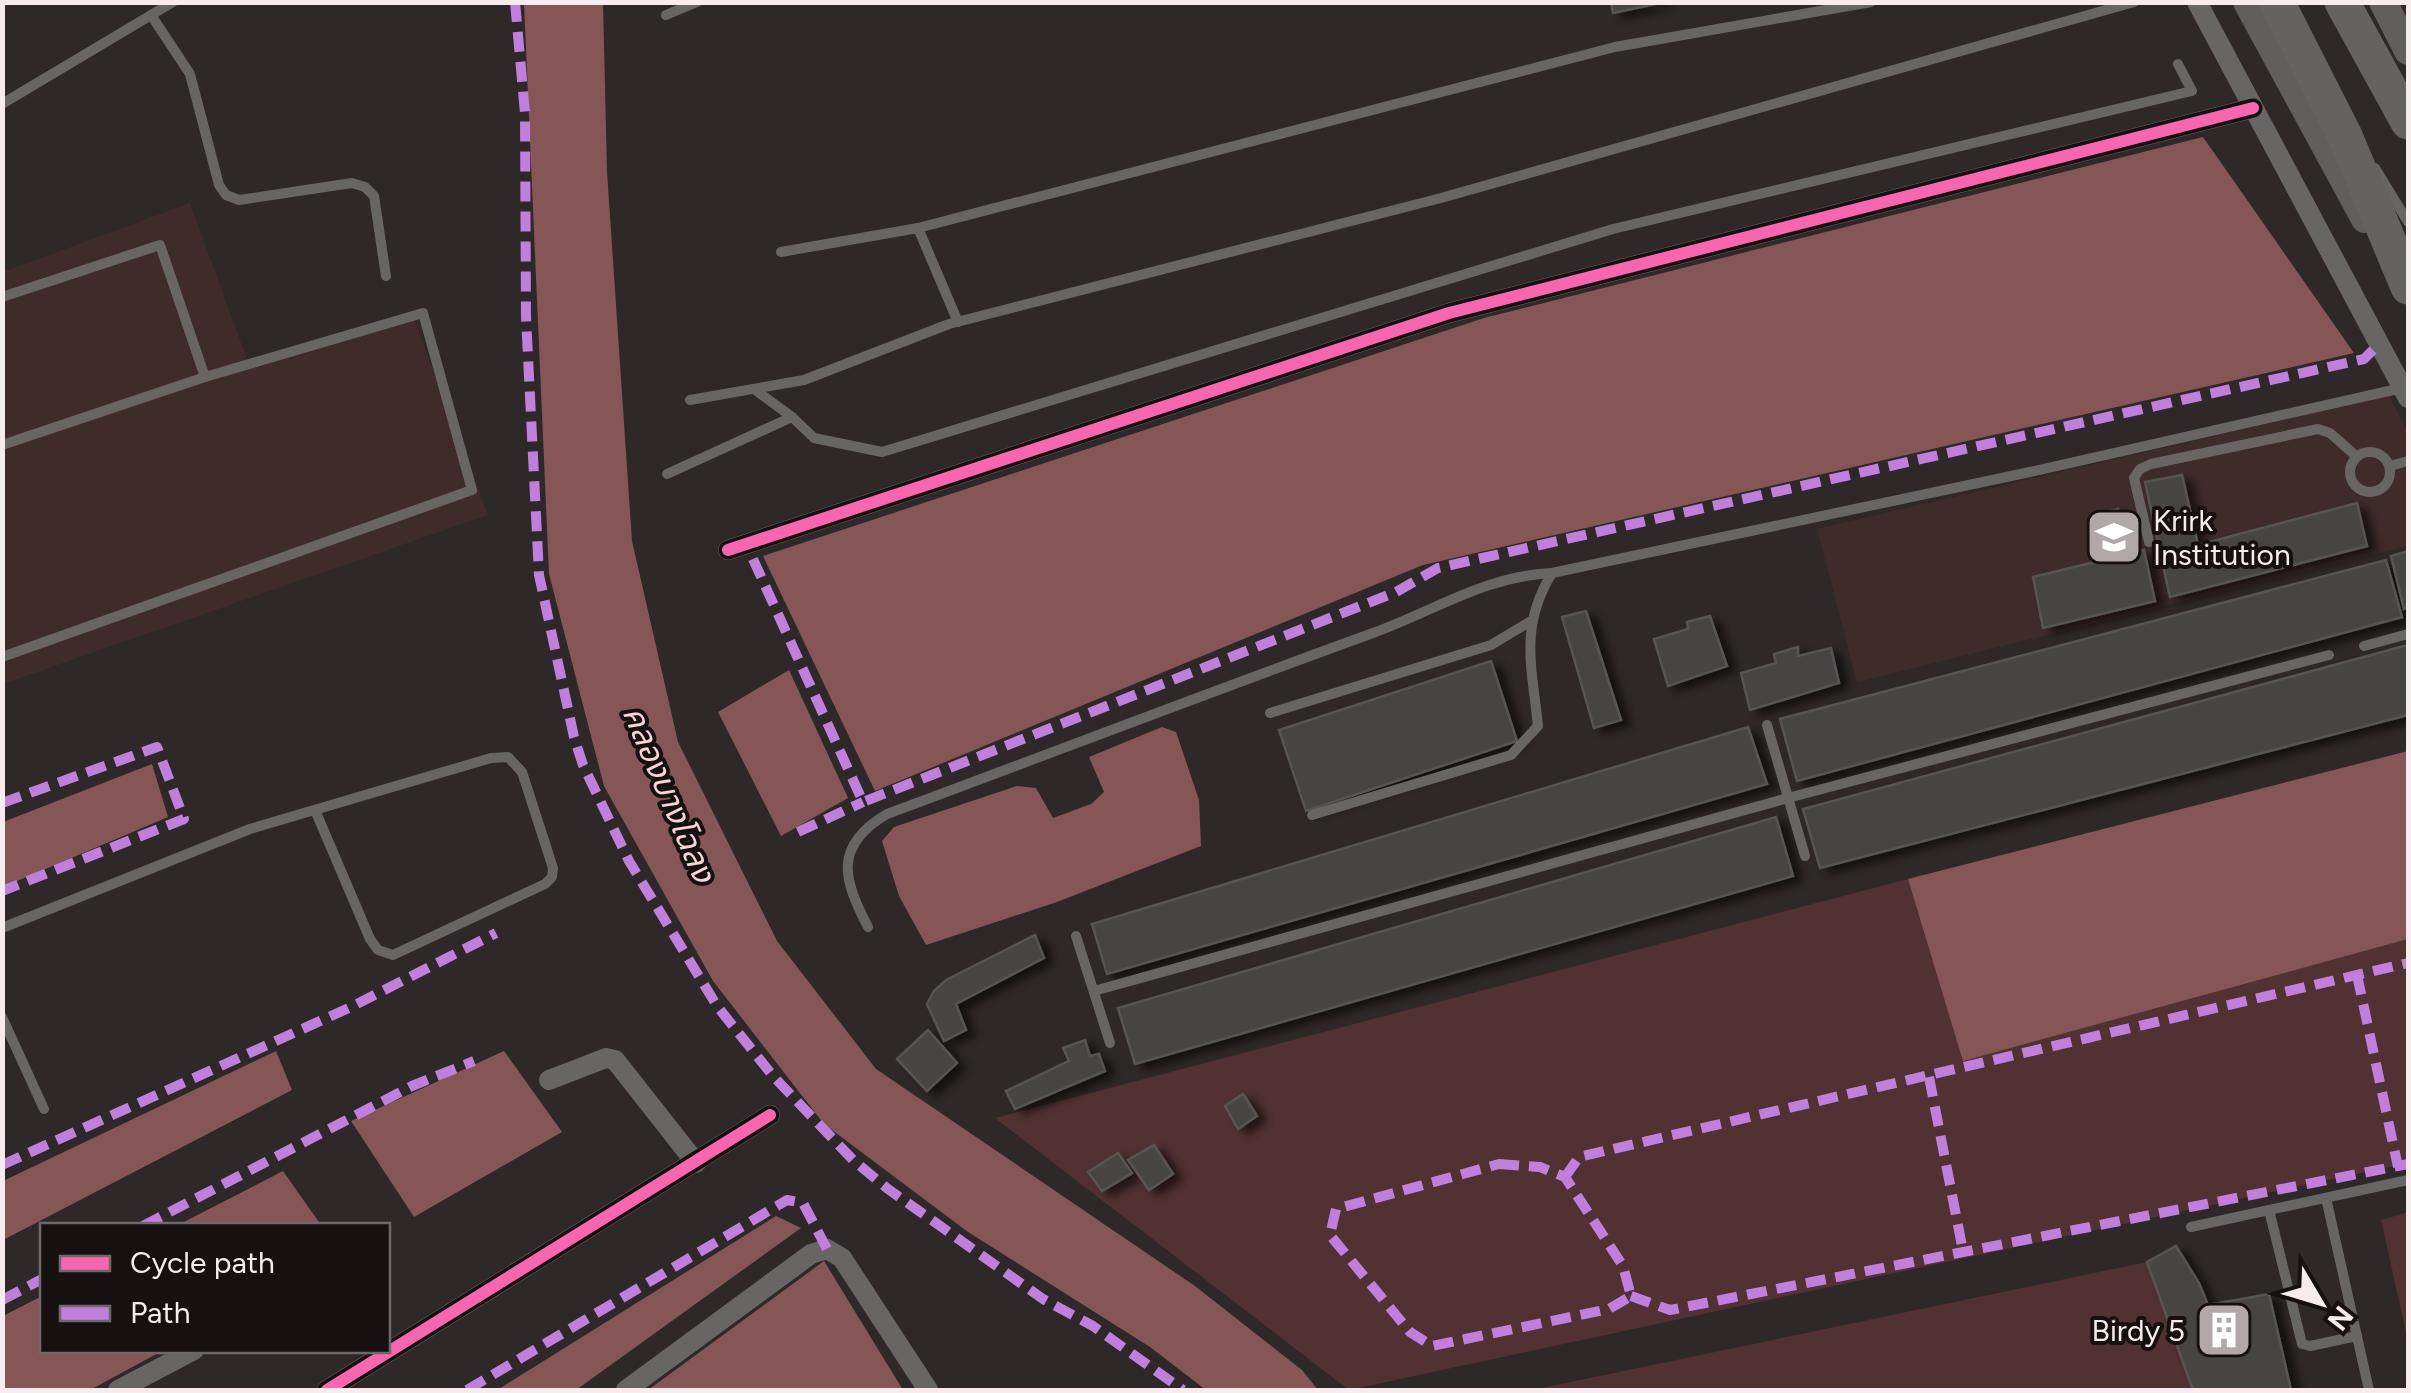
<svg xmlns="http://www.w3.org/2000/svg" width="2411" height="1393" viewBox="0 0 2411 1393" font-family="Figtree,'Noto Sans Thai',sans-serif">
<defs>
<filter id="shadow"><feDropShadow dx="9" dy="5" stdDeviation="5" flood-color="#0009"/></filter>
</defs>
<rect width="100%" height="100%" fill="#2f2828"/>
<g fill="#3f2b2c">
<polygon points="190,203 248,362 413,316 488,515 3,684 3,272"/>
<polygon points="2389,395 2408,433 2408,546 1857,682 1817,529"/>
</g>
<g fill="#513132">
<polygon points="1908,879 1964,1060 2408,939 2408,1163 1349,1390 995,1118"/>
<polygon points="2408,1212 2408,1341 2381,1220"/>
<polygon points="2147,1262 2193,1390 1532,1390"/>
</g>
<g fill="#865657">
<polygon points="524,3 603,3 607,172 632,541 678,742 777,941 876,1069 1195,1286 1302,1370 1318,1390 1206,1390 1150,1347 968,1232 824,1124 713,981 604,786 549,574"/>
<polygon points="2203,137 2354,353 1423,565 875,791 763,556 1484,318"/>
<polygon points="789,670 848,798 781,836 718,712"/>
<polygon points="1162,727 1176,732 1199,800 1201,846 1057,902 926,945 899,896 882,841 894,827 1017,786 1036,788 1053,818 1091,804 1104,792 1089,757"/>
<polygon points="2408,751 2408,939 1963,1061 1908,879"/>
<polygon points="152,764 168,817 3,887 3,822"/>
<polygon points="276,1051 292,1090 3,1240 3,1181"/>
<polygon points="504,1051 562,1132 414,1217 351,1121"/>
<polygon points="283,1171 321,1225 178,1225"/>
<polygon points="776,1216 801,1228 576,1390 497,1390"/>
<polygon points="824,1261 903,1390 648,1390"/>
<polygon points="42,1296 42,1350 162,1351 90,1390 3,1390 3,1316"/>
</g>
<g fill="#464443" stroke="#565553" stroke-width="2.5" filter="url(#shadow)">
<polygon points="1611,2 1665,2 1613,13"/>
<polygon points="2182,475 2198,545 2357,503 2367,546 2170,597 2145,482"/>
<polygon points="2118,509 2128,548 2100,554 2091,516"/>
<polygon points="2144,550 2155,601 2043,628 2033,577"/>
<polygon points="2408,551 2408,607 2404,609 2391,556"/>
<polygon points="2386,560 2402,617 1797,781 1780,719"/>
<polygon points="1586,611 1621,720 1594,728 1562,617"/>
<polygon points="1710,616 1727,666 1668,686 1654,639 1688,629 1687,622"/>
<polygon points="2408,645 2408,715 1820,868 1803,809"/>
<polygon points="1798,647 1798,656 1831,648 1839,683 1750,710 1741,673 1776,663 1774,654"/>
<polygon points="1491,661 1517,741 1306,811 1279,730"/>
<polygon points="1748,727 1767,784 1107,974 1092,924"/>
<polygon points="1776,817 1793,876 1135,1064 1118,1008"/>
<polygon points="1035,935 1044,958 956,1004 966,1030 944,1041 927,1004 934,991 946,980"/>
<polygon points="928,1030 957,1063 927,1091 897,1059"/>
<polygon points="1085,1040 1090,1056 1099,1054 1105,1071 1015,1109 1006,1091 1069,1061 1063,1048"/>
<polygon points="1243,1094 1257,1116 1238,1129 1225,1106"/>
<polygon points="1154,1145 1173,1174 1149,1190 1128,1160"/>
<polygon points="1118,1153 1132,1173 1102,1191 1088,1172"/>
<polygon points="2176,1246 2199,1283 2208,1305 2269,1294 2291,1390 2193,1390 2147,1262"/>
</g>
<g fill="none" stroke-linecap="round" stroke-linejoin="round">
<g stroke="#686565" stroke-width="10">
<polyline points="151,15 190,74 219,185 226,195 239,200 352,183 365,187 374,196 386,276"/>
<polyline points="666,15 697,2"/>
<polyline points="2,104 173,2"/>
<polyline points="2375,168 2408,222"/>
<polyline points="918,228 958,322"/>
<polyline points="781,252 918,228 1615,47 1871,2"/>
<polyline points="2,297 160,245 205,377"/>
<polyline points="754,389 792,417 814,438 882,452 1613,229 2192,91 2178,64"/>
<polyline points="690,400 804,380 949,324 1441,198 2134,2"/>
<polyline points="2,445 205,377 423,313 472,490 2,657"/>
<circle cx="2370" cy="472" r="20"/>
<polyline points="2390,466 2408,461"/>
<polyline points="667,474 792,417"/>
<polyline points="2149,542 2134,478 2140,469 2151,464 2318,429 2330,433 2356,456"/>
<polyline points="2364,646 2408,634"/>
<polyline points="1270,713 1491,645 1531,621"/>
<polyline points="1767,725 1805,856"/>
<path d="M1312,815L1511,755L1538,726C1532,667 1519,627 1552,573"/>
<path d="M868,927C843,879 833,846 887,814C1049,754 1210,692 1373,633C1434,611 1485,576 1552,573L2030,472L2402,388"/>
<polyline points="2,928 250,829 491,758 508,757 522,772 553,868 552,877 545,884 393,955 378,950 370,939 315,810"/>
<polyline points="1076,936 1110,1043"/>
<polyline points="1094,991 1788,798 2329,655"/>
<polyline points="2,1017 44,1109"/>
<polyline points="2326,1198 2369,1390"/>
<polyline points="2269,1210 2302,1344 2310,1346 2357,1336"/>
<polyline points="2191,1227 2408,1180"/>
</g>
<g stroke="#686565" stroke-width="20">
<polyline points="2197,2 2408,398"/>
<polyline points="728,550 1449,313 2253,108"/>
<polyline points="549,1080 606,1058 615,1060 696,1163"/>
<polyline points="118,1390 194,1350"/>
<polyline points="327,1390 770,1115"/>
<polyline points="626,1390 811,1254 827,1249 842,1258 928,1390"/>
</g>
<g stroke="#625e5e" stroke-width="28">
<polyline points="2247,2 2365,219"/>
<polyline points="2383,2 2408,51"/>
</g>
<g stroke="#676262" stroke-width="35">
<polyline points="2277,2 2345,136 2408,287"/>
<polyline points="2342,2 2408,122"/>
</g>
<g stroke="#c07fdc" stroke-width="10" stroke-dasharray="20 10" stroke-linecap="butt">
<polyline points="515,2 525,113 526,317 539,575 574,737 583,765 629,861 717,1006 773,1076 853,1160 888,1189 1043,1299 1093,1326 1183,1390"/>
<polyline points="753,559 863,802 1396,592 1438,568 2364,359 2379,344"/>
<polyline points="2,803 157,747 184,819 2,891"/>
<polyline points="798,832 863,802"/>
<polyline points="2357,975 2398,1167"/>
<polyline points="1929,1077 1963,1251"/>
<polygon points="1499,1164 1540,1167 1565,1177 1623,1266 1631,1296 1609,1309 1432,1346 1410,1332 1330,1235 1336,1209"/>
<polyline points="2,1165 351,1007 496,933"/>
<polyline points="1565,1177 1579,1157 2408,963"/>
<polyline points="143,1226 412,1086 474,1061"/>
<polyline points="1631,1296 1670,1310 2408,1164"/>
<polyline points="2,1300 42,1279"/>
<polyline points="467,1390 787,1200 803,1203 827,1249"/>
</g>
<g stroke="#161010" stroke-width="19">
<g id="cycleway">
<polyline points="728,550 1449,313 2253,108"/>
<polyline points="327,1390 770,1115"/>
</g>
</g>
<use href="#cycleway" stroke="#f766af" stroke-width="12"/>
</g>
<defs>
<g id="university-square" transform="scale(2.875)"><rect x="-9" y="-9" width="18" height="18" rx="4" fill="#b0a7a8" stroke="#161010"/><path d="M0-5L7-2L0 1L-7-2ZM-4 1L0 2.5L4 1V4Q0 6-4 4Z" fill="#fff"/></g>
<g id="building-square" transform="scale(2.875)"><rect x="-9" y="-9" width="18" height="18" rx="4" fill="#b0a7a8" stroke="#161010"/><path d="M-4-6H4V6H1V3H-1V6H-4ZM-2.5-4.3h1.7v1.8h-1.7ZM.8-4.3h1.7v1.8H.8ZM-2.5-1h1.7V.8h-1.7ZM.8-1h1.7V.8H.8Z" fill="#fff"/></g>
</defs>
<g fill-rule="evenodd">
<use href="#university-square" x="2114" y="537"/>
<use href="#building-square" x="2224" y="1330"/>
</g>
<g text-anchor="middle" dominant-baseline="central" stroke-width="8" stroke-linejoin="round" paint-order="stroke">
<g font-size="30" fill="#f6eced" stroke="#161010" text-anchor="start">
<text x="2153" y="520">Krirk<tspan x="2153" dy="34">Institution</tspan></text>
<text x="2185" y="1330" text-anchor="end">Birdy 5</text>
</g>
<g font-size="32" font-style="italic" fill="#f8d4d4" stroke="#161010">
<text transform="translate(669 794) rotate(67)">คลองบางโฉลง</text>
</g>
</g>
<rect width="2411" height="1393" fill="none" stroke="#f6eced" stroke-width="10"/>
<rect x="40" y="1223" width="350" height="130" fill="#161010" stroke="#706868" stroke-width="2.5"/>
<rect x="60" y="1256" width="50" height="15" fill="#f766af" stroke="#706868" stroke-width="2.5"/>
<text x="130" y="1273" font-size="30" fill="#f6eced">Cycle path</text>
<rect x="60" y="1306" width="50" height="15" fill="#c07fdc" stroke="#706868" stroke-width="2.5"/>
<text x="130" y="1323" font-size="30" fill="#f6eced">Path</text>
<g transform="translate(2321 1303) rotate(128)" stroke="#161010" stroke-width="8" paint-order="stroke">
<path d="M0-8L18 38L0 25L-18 38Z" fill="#f6eced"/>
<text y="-15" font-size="28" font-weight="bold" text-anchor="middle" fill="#f6eced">N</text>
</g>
</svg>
